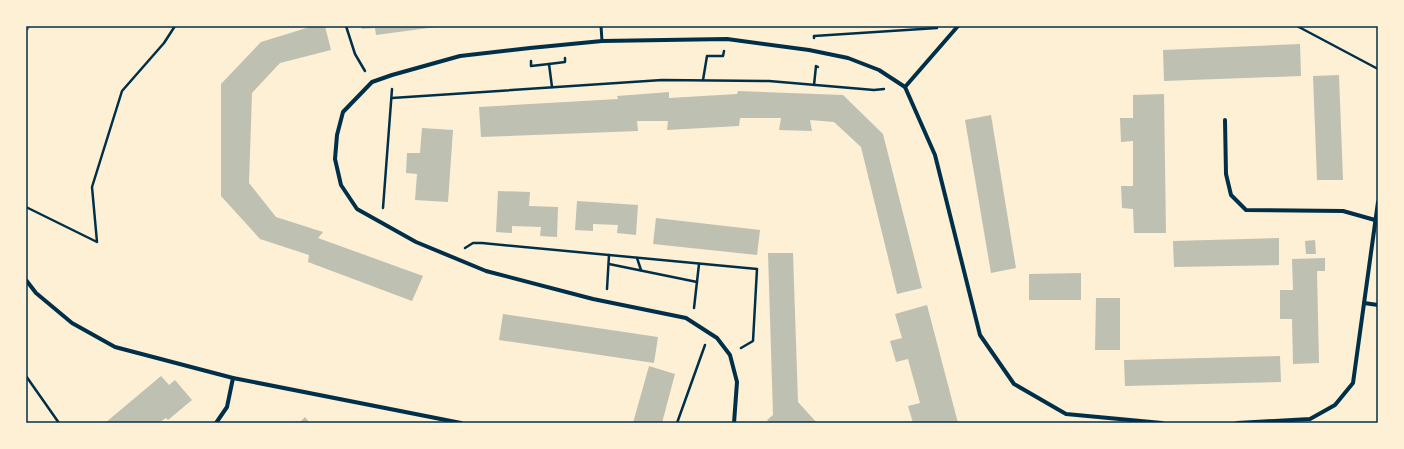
<svg xmlns="http://www.w3.org/2000/svg" width="1404" height="449" viewBox="0 0 1404 449" font-family="Barlow,sans-serif">
<rect width="100%" height="100%" fill="#fdf0d5"/>
<g fill="none" stroke-linecap="round" stroke-linejoin="round">
<polyline stroke="#669bbc" stroke-width="7" points="26,27 26,26"/>
</g>
<g fill="#bec0b2">
<polygon points="313,26 325,26 331,50 280,63 252,93 249,183 276,217 323,232 318,238 423,276 412,301 308,262 309,255 260,239 221,196 221,84 261,42"/>
<polygon points="361,26 436,26 436,27 376,35 375,28 362,29"/>
<polygon points="1300,44 1301,76 1164,81 1163,50"/>
<polygon points="1339,75 1343,180 1317,180 1313,76"/>
<polygon points="738,91 843,95 883,134 922,288 897,294 861,147 834,122 810,120 812,131 779,130 781,118 740,118 739,126 667,130 668,121 637,121 638,131 481,137 479,107 618,99 617,96 669,92 669,98 737,94"/>
<polygon points="1164,94 1166,233 1134,233 1133,209 1122,208 1121,186 1133,186 1133,141 1121,142 1120,118 1133,118 1133,95"/>
<polygon points="991,115 1016,268 991,273 965,120"/>
<polygon points="422,128 453,130 448,202 415,200 417,174 406,173 407,153 420,153"/>
<polygon points="498,191 530,192 529,206 558,207 557,237 540,236 541,227 512,226 512,233 496,232"/>
<polygon points="577,201 638,205 636,235 617,233 618,225 593,224 593,231 575,230"/>
<polygon points="656,218 760,230 757,255 653,244"/>
<polygon points="1279,238 1279,265 1174,267 1173,241"/>
<polygon points="1315,240 1316,254 1306,254 1305,241"/>
<polygon points="768,253 793,253 798,402 817,423 770,423 767,420 773,415"/>
<polygon points="1325,258 1325,271 1317,271 1319,363 1293,364 1292,319 1280,319 1280,290 1293,290 1292,259"/>
<polygon points="1081,273 1081,300 1029,300 1029,274"/>
<polygon points="1096,298 1120,298 1120,350 1095,350"/>
<polygon points="927,305 958,423 913,423 908,406 920,403 908,359 896,362 890,341 902,338 895,314"/>
<polygon points="503,314 658,337 654,363 499,340"/>
<polygon points="1280,356 1281,382 1125,386 1124,360"/>
<polygon points="649,366 675,374 662,423 633,423"/>
<polygon points="161,376 169,385 175,380 192,400 168,420 166,418 159,423 105,423"/>
<polygon points="305,417 310,423 299,423"/>
</g>
<g fill="none" stroke-linecap="round" stroke-linejoin="round">
<g stroke="#003049" stroke-width="2.5">
<polyline points="346,26 355,54 365,71"/>
<polyline points="1297,26 1378,69"/>
<polyline points="814,38 814,36 937,28"/>
<polyline points="531,61 531,66 549,64 552,87"/>
<polyline points="549,64 565,62 565,58"/>
<polyline points="703,80 707,56 723,56 724,51"/>
<polyline points="814,85 816,66 818,67"/>
<polyline points="392,98 662,80 769,81 874,90 884,89"/>
<polyline points="26,207 97,242 92,187 122,91 164,43 175,26"/>
<polyline points="383,208 392,89"/>
<polyline points="465,248 473,243 482,243 757,269 753,341 741,348"/>
<polyline points="637,258 641,270"/>
<polyline points="609,264 697,282"/>
<polyline points="607,289 609,255"/>
<polyline points="694,308 699,264"/>
<polyline points="26,376 59,423"/>
<polyline points="677,423 705,345"/>
</g>
<polyline stroke="#003049" stroke-width="3" points="601,26 602,41"/>
<g stroke="#003049" stroke-width="4">
<polyline points="905,87 958,26"/>
<polyline points="1225,120 1226,174 1231,195 1246,210 1343,211 1375,220"/>
<polyline points="26,280 36,293 72,323 115,347 233,378 461,423"/>
<polyline points="1364,303 1378,305"/>
<polyline points="216,423 227,407 233,378"/>
<polyline points="734,423 737,382 730,355 717,338 686,318 593,299 486,271 416,242 357,209 341,185 335,159 337,135 343,112 372,82 392,75 460,56 530,48 602,41 727,39 809,50 848,58 879,70 905,87 935,155 980,335 1014,384 1066,414 1162,423"/>
<polyline points="1237,423 1310,419 1335,405 1353,383 1378,202"/>
</g>
</g>
<rect width="1404" height="449" fill="none" stroke="#fdf0d5" stroke-width="54"/>
<rect x="27" y="27" width="1350" height="395" fill="none" stroke="#003049" stroke-width="1.5"/>
</svg>
